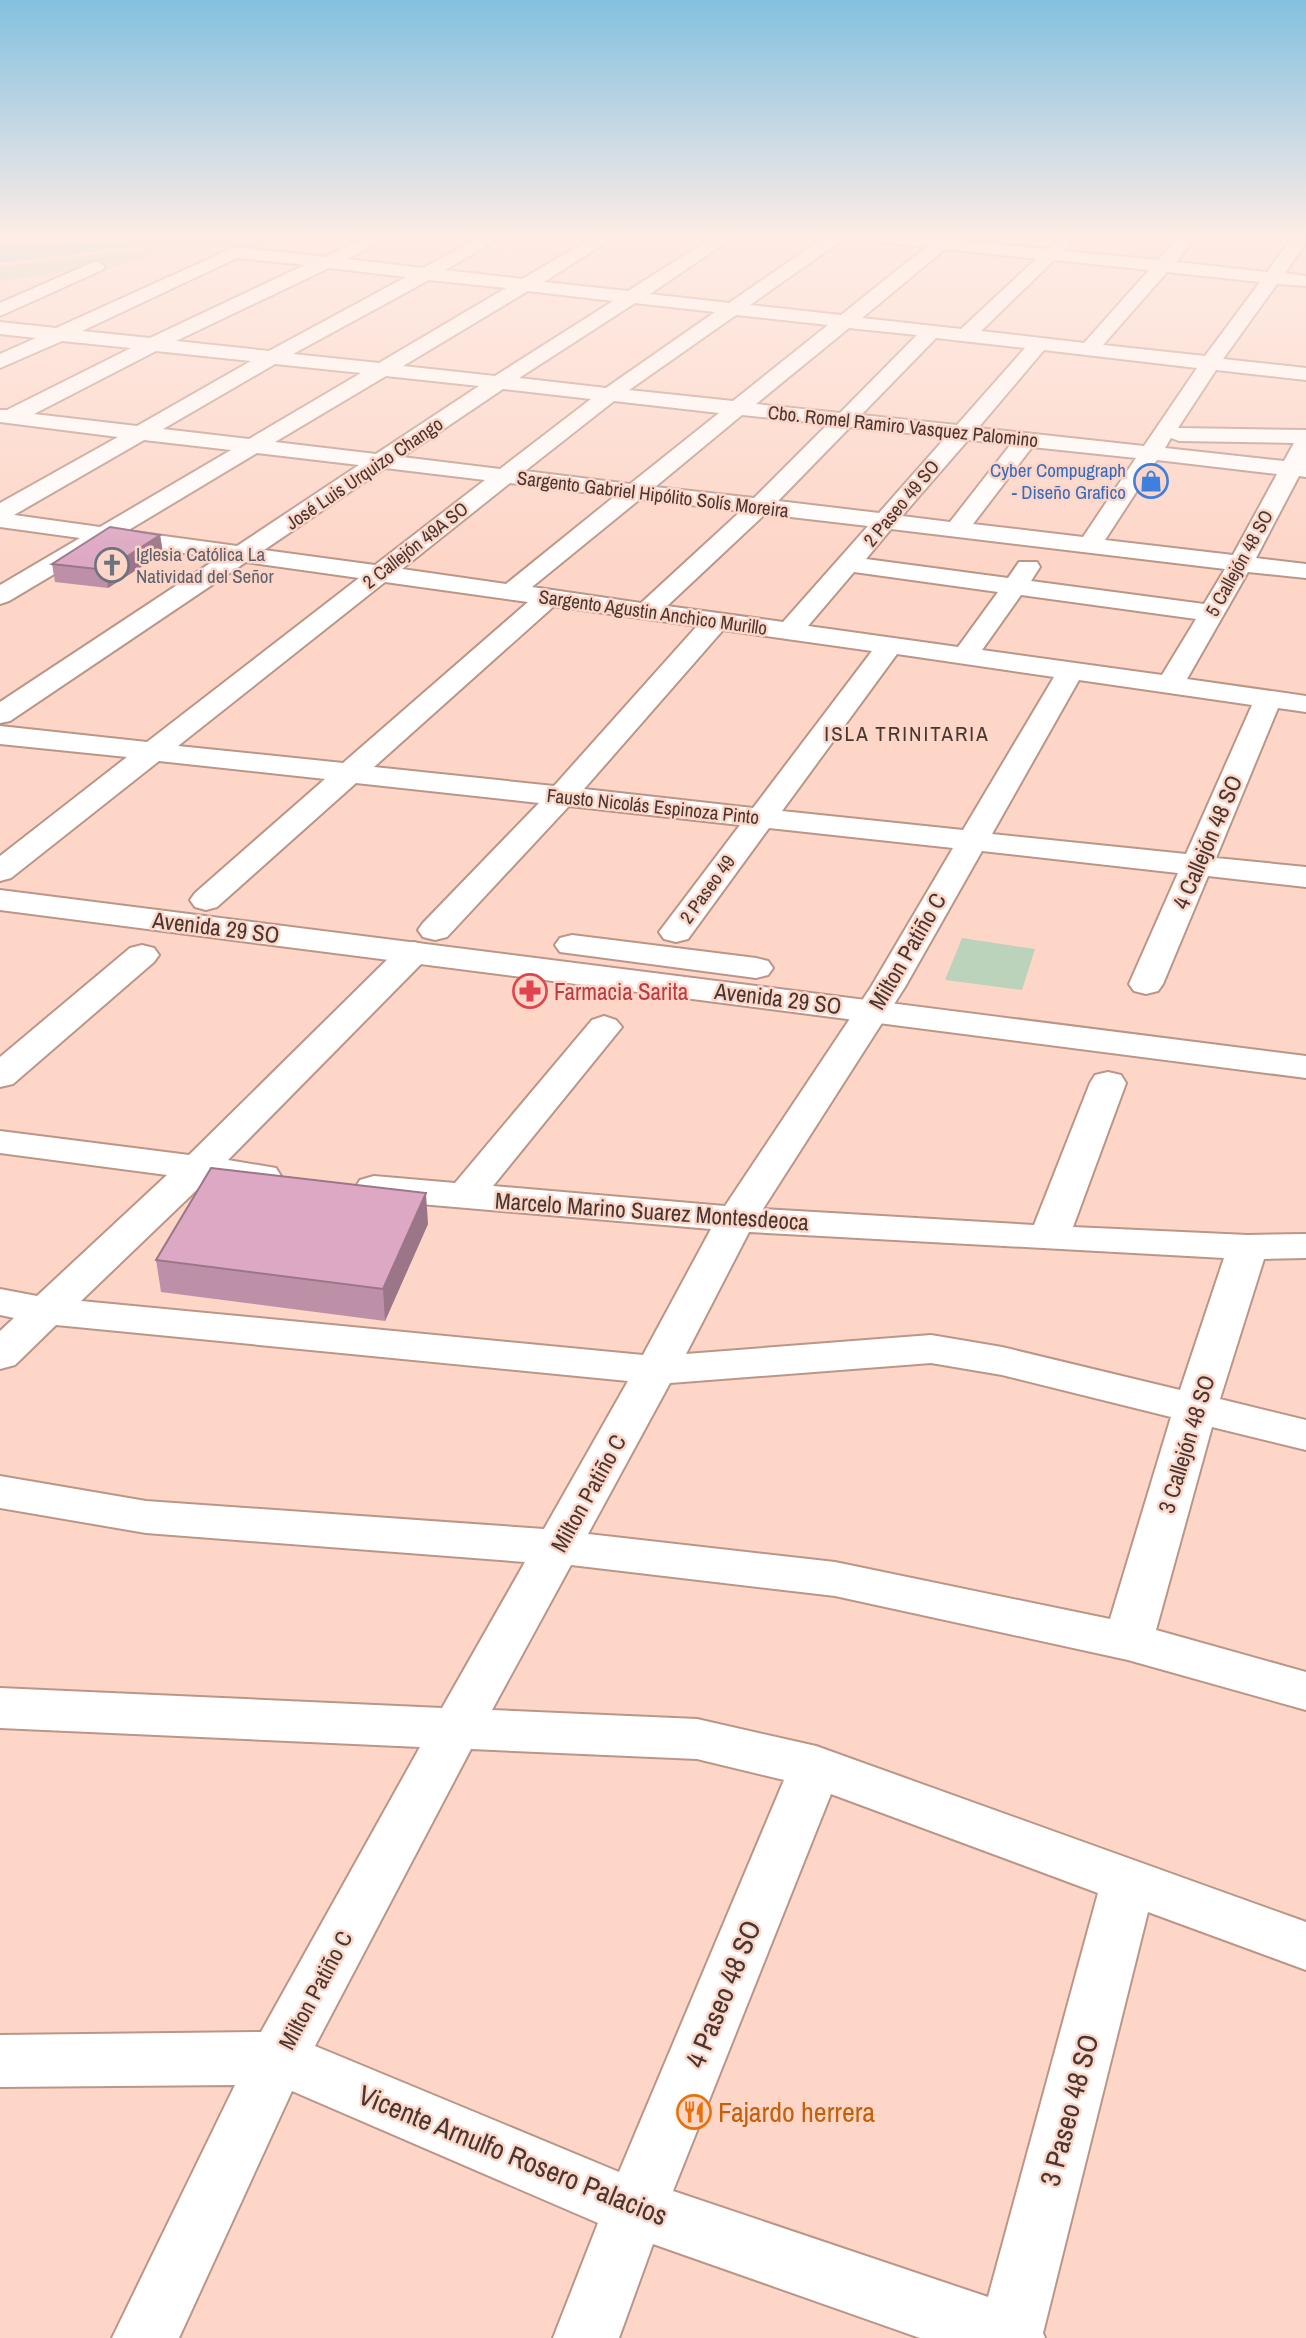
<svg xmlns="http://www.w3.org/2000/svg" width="1306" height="2338" viewBox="0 0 1306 2338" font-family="'Archivo Narrow',sans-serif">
<rect width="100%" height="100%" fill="#fdd6c8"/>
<g fill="#bad3ba">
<polygon points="244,234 311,234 254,248 227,247 217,254 180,250 126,262 103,271 70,271 0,281 0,267"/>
<polygon points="962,938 1035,949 1022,990 945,980"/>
</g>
<polygon fill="#8bd3d4" points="0,234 232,234 0,263"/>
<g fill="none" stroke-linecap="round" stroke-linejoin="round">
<g stroke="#ba9689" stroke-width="4">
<g id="street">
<path d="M373,234H395L347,259L423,268L486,234H507L445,270L522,279L599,234H619L544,282L628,291L718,234H738L650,294L729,303L829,234H897L937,238L943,234H961L956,240L1046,249L1062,238L1071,243L1064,251L1158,260L1182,234H1199L1176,262L1267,272L1295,234H1306V243L1285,273L1306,276V286L1277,284L1223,359L1306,368V380L1216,370L1178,428L1306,430V477L1299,476L1256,558L1306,564V578L1248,572L1187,679L1306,696V712L1278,708L1216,858L1306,867V887L1208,876L1163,984L1158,991L1146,994L1134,991L1129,984L1178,873L982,851L905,987L763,1209L1034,1225L1090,1083L1095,1075L1108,1072L1121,1075L1126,1083L1073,1227L1248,1235L1306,1234V1258L1264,1259L1220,1399L1306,1420V1450L1212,1427L1156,1630L1306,1672V1710L1128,1660L835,1596L571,1565L492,1710L697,1719L816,1746L1306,1922V1970L1148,1912L1043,2333L1045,2338H920L653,2244L619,2338H553L598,2223L292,2091L179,2338H112L235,2085L0,2087V2035L261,2032L420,1747L0,1728V1688L442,1708L525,1562L146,1533L0,1508V1476L146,1501L544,1529L628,1381L56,1325L15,1365L0,1369V1331L14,1318L0,1315V1289L37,1296L167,1175L0,1153V1131L189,1155L402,945L414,942L426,945L431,952L426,959L228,1160L276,1168L281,1176L276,1184L262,1188L207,1180L81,1301L643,1355L711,1229L374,1200L360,1196L355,1188L360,1180L374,1176L455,1183L592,1020L604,1016L616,1020L622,1027L493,1186L725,1206L871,987L953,848L769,828L688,939L676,942L664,939L659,932L740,825L569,806L447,937L435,940L423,937L418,930L423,923L539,803L356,783L217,907L206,910L195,907L190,900L195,893L325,779L159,761L11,878L0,881V856L127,757L0,744V726L147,742L359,578L246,562L10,721L0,723V702L218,558L108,542L9,601L0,604V585L80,538L0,527V503L118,437L0,422V410H7L131,348L62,341L0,368V354L36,338L0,334V322L56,328L235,247L324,257ZM845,238L926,247L841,315L750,305ZM945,249L1036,259L961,329L862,318ZM237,258L305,265L150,338L82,331ZM1054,260L1149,270L1084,343L981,331ZM329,268L406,277L269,351L176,341ZM1167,272L1260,282L1205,356L1103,345ZM429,280L506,288L379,363L293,354ZM528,291L613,301L495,376L403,366ZM635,303L715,312L606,388L519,378ZM736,315L828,325L733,401L629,390ZM849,328L917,335L840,413L756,404ZM936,338L1025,348L957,425L861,415ZM1044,350L1197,368L1144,446L978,428ZM156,351L251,361L137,426L34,414ZM275,364L361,373L249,439L163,429ZM386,376L479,386L376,454L275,442ZM503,389L591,399L500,469L402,457ZM614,401L719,413L630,484L525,471ZM742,415L828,424L754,498L655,487ZM850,427L946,437L879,513L778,501ZM1171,438L1179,441L1294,443L1284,461L1165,448ZM144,440L231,450L100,527L14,515ZM968,440L1011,444L950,522L902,516ZM1032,447L1136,458L1083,537L973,524ZM257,453L359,465L237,546L127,531ZM1157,460L1277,474L1233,555L1105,540ZM385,468L485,480L375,565L264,550ZM510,483L615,496L506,584L402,569ZM640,499L741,511L641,603L532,587ZM765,514L868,526L783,622L667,606ZM891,529L1225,569L1204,604L1031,581L1040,567L1037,562H1019L1008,578L866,559ZM854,572L998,592L958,647L808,626ZM385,582L528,602L343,763L178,746ZM1021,595L1196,619L1162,675L982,650ZM554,606L697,626L554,786L374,767ZM723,630L872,651L753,808L584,789ZM897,654L1054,677L963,830L782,811ZM1079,680L1252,705L1186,854L992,834ZM749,1232L1224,1258L1180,1390L1002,1347L931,1335L686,1354ZM931,1363L1002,1375L1171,1417L1110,1619L835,1562L588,1534L670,1383ZM471,1749L697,1759L784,1780L619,2172L315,2046ZM831,1794L1098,1893L988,2297L673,2191Z"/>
<polygon points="96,261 105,266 102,270 0,316 0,303"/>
<polygon points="142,945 154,948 159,955 154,962 13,1084 0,1087 0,1057 130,948"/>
</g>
</g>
<g stroke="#ba9689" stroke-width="4">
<g id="secondary">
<polygon points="0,890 1306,1056 1306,1078 0,910"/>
<polygon points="572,935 756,958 768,961 773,968 768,975 756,978 560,952 555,945 560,938"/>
</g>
</g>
<use href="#street" fill="#fff" fill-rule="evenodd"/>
<use href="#secondary" fill="#fff" fill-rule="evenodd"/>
</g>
<g fill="#be90a8">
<polygon points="160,535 163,553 108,588 55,582 52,564"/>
<polygon points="428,1224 385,1321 161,1292 156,1260"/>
</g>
<g fill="#9b7688">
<polygon points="160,535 163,553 108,588 106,570"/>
<polygon points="426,1193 428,1224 385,1321 383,1289"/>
</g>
<g fill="#dda8c3" stroke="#9b7688" stroke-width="2">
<polygon points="110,527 160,535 106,570 52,564"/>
<polygon points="211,1168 426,1193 383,1289 156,1260"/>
</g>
<linearGradient id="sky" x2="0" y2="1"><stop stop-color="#83c0e0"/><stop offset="0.42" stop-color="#feede6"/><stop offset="1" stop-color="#feede6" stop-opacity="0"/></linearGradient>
<rect width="1306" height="561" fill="url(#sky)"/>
<defs>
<g id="shop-ring" transform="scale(1.75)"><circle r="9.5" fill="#fdd6c8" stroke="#3f7fe0" stroke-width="1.5"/><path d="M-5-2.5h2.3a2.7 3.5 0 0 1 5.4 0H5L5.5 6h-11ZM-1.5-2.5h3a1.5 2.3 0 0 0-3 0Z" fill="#3f7fe0"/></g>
<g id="church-ring" transform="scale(1.75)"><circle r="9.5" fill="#fdd6c8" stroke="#6b7280" stroke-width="1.5"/><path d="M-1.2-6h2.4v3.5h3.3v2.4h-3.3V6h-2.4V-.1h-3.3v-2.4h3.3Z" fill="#6b7280"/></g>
<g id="pharmacy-ring" transform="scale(1.75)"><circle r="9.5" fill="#fdd6c8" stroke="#e0444e" stroke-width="1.5"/><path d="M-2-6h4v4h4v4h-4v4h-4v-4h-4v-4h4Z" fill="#e0444e"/></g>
<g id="restaurant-ring" transform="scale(1.75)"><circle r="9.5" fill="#fdd6c8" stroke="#e8710a" stroke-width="1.5"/><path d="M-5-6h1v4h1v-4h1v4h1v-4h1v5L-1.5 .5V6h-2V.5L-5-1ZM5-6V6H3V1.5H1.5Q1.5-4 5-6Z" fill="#e8710a"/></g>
</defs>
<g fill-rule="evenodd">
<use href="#shop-ring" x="1151" y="481"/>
<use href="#church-ring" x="112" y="565"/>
<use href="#pharmacy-ring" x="530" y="991"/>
<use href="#restaurant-ring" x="694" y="2112"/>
</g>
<g text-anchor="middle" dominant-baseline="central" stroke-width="5" stroke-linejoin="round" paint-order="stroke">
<g font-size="19" fill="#463732" stroke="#fdd6c8">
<text transform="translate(903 426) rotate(6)">Cbo. Romel Ramiro Vasquez Palomino</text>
<text transform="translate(364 473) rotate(-34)">José Luis Urquizo Chango</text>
<text transform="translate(653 494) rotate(7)">Sargento Gabriel Hipólito Solís Moreira</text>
<text transform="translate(901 503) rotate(-50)">2 Paseo 49 SO</text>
<text transform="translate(415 545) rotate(-38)">2 Callejón 49A SO</text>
<text transform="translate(1239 563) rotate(-61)">5 Callejón 48 SO</text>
<text transform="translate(653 612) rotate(8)">Sargento Agustin Anchico Murillo</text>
<text transform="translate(653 806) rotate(6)">Fausto Nicolás Espinoza Pinto</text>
<text transform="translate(707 889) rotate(-54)">2 Paseo 49</text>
</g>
<g font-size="19" fill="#366cbe" stroke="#fdd6c8" text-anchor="end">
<text x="1126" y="470">Cyber Compugraph<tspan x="1126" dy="22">- Diseño Grafico</tspan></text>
</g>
<g font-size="19" fill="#5b616d" stroke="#fdd6c8" text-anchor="start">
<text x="136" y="554">Iglesia Católica La<tspan x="136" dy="22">Natividad del Señor</tspan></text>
</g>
<g font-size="21" letter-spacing="2" fill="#463732" stroke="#fdd6c8">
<text x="907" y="733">ISLA TRINITARIA</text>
</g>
<g font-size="23" fill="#463732" stroke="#fdd6c8">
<text transform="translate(1207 842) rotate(-67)">4 Callejón 48 SO</text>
<text transform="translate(216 927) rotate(7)">Avenida 29 SO</text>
<text transform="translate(907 951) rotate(-60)">Milton Patiño C</text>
<text transform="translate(778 998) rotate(7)">Avenida 29 SO</text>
<text transform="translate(652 1211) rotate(4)">Marcelo Marino Suarez Montesdeoca</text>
<text transform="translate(1186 1444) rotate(-73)">3 Callejón 48 SO</text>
<text transform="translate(588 1493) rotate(-61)">Milton Patiño C</text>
<text transform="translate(315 1990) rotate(-62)">Milton Patiño C</text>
</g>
<g font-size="23" fill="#be3a42" stroke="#fdd6c8" text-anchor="start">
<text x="554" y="991">Farmacia Sarita</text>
</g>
<g font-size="28" fill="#463732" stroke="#fdd6c8">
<text transform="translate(723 1994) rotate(-68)">4 Paseo 48 SO</text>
<text transform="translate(1069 2110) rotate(-75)">3 Paseo 48 SO</text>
<text transform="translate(513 2155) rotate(22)">Vicente Arnulfo Rosero Palacios</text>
</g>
<g font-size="28" fill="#c56008" stroke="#fdd6c8" text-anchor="start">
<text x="718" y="2112">Fajardo herrera</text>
</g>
</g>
</svg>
